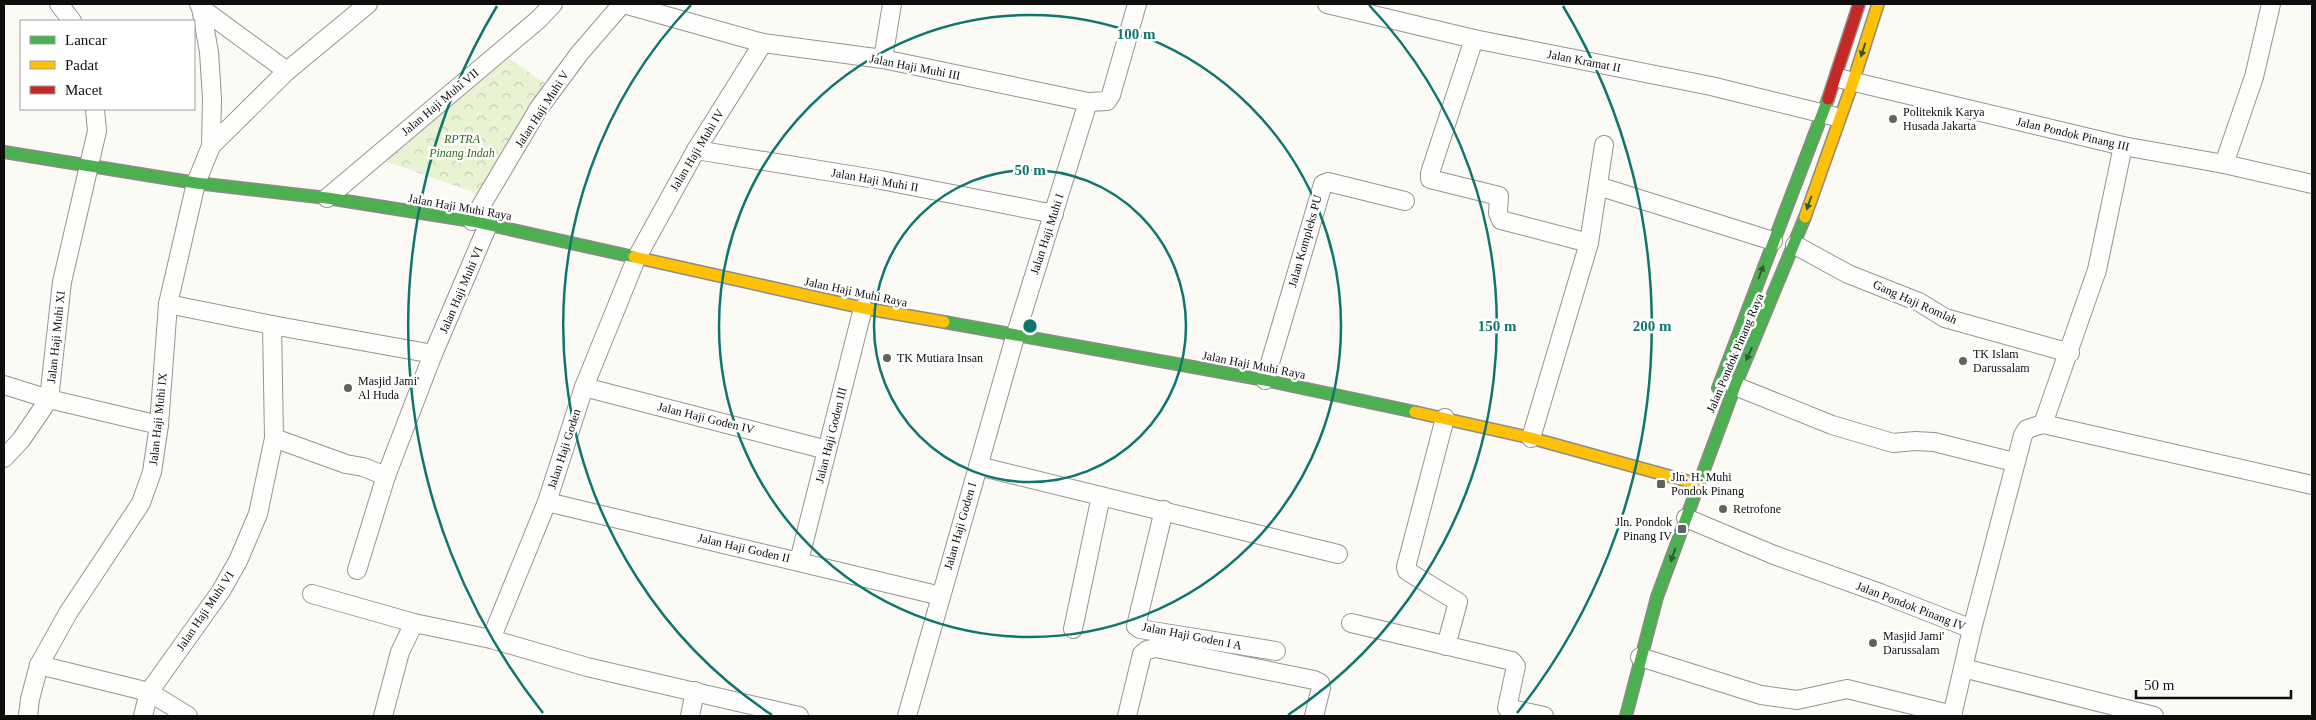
<svg xmlns="http://www.w3.org/2000/svg" width="2316" height="720" viewBox="0 0 2316 720" font-family="'Times New Roman',serif">
<defs>
<pattern id="park-crowns" width="20" height="18" patternUnits="userSpaceOnUse" patternTransform="scale(1.25)"><rect width="20" height="18" fill="#e7f3d2"/><path d="M2 6a3 3 0 1 1 6 0M12 15a3 3 0 1 1 6 0" fill="none" stroke="#c5cfb3"/></pattern>
</defs>
<rect width="100%" height="100%" fill="#fcfaf4"/>
<polygon fill="url(#park-crowns)" points="508,58 546,84 479,194 379,159"/>
<g fill="none" stroke-linecap="round" stroke-linejoin="round">
<g stroke="#959492" stroke-width="20">
<g id="street">
<polyline points="59,4 72,21"/>
<polyline points="624,4 763,43 883,59 1088,102 1107,101 1111,95 1137,4"/>
<polyline points="1327,4 1474,39 1711,86 1833,116"/>
<polyline points="201,8 287,71"/>
<polyline points="1474,39 1430,173 1430,179 1499,196 1498,213 1501,220 1589,243"/>
<polyline points="883,59 892,4"/>
<polyline points="1842,79 2123,146 2224,164 2312,184"/>
<polyline points="211,146 287,71 368,4"/>
<polyline points="696,150 881,180 1054,214"/>
<polyline points="2224,164 2254,77 2271,4"/>
<polyline points="1598,186 1773,241"/>
<polyline points="327,198 539,19 553,4"/>
<polyline points="472,221 539,108 579,54 622,4"/>
<polyline points="1795,245 1848,274 1919,302 1945,318 2070,353"/>
<polyline points="168,304 272,325 433,354"/>
<polyline points="1265,380 1323,184 1328,182 1405,201"/>
<polyline points="4,385 49,399 159,425"/>
<polyline points="1735,386 1832,425 1893,443 1915,441 1934,442 2014,462"/>
<polyline points="584,387 827,450"/>
<polyline points="1445,418 1406,567 1407,571 1458,602 1446,646"/>
<polyline points="2043,424 2097,270 2123,146"/>
<polyline points="274,438 346,464 363,467 386,476"/>
<polyline points="1531,438 1589,243 1604,145"/>
<polyline points="4,458 21,440 49,399 62,282 97,131 95,109"/>
<polyline points="978,466 1338,554"/>
<polyline points="547,502 941,596"/>
<polyline points="1164,510 1136,626 1140,629 1276,651"/>
<polyline points="1686,518 1774,555 1880,593 1972,629"/>
<polyline points="799,561 863,308"/>
<polyline points="357,570 386,476 433,354 488,225"/>
<polyline points="312,594 414,623 491,639 587,667 799,716"/>
<polyline points="1351,623 1512,661 1516,666 1507,708 1544,716"/>
<polyline points="1073,629 1101,496"/>
<polyline points="491,639 547,502 584,387 636,259 696,150 763,43"/>
<polyline points="1640,657 1761,695 1797,700 1847,689 1953,715"/>
<polyline points="39,665 149,692 188,716"/>
<polyline points="1963,668 2154,716"/>
<polyline points="28,716 30,699 39,665 68,613 141,503 152,472 159,425 168,304 196,183 211,146 212,98 209,52 201,8 199,4"/>
<polyline points="143,716 149,692 221,591 238,561 258,514 274,438 272,325"/>
<polyline points="383,716 400,652 414,623"/>
<polyline points="690,716 695,691"/>
<polyline points="907,716 1015,337 1088,102"/>
<polyline points="1127,716 1142,654 1147,650 1156,648 1314,680 1320,683 1321,688 1314,716"/>
<polyline points="1952,716 1972,629 2023,435 2027,429 2043,424 2312,485"/>
</g>
</g>
<g stroke="#8c8b88" stroke-width="14">
<g id="fast">
<polyline points="4,152 196,183 327,198 472,221 634,257"/>
<polyline points="944,322 1265,380 1415,412"/>
<polyline points="1718,388 1828,99"/>
<polyline points="1626,716 1657,597 1735,386 1805,217"/>
</g>
</g>
<g stroke="#8c8b88" stroke-width="14">
<g id="slow">
<polyline points="1805,217 1853,82 1878,4"/>
<polyline points="634,257 863,308 944,322"/>
<polyline points="1415,412 1531,438 1698,484"/>
</g>
</g>
<g stroke="#8c8b88" stroke-width="14">
<polyline id="jam" points="1828,99 1859,4"/>
</g>
<use href="#street" stroke="#fffefd" stroke-width="18"/>
<use href="#fast" stroke="#4caf50" stroke-width="11"/>
<use href="#slow" stroke="#ffc107" stroke-width="11"/>
<use href="#jam" stroke="#c62828" stroke-width="11"/>
</g>
<defs><path id="oneway-solid" d="M-6-.8H1V-3.2L6.5 0L1 3.2V.8H-6Z" transform="scale(1.25)"/></defs>
<g fill="#2d5e2f">
<use href="#oneway-solid" transform="translate(1863 50) rotate(108)"/>
<use href="#oneway-solid" transform="translate(1809 203) rotate(110)"/>
<use href="#oneway-solid" transform="translate(1761 272) rotate(-69)"/>
<use href="#oneway-solid" transform="translate(1749 354) rotate(114)"/>
<use href="#oneway-solid" transform="translate(1673 555) rotate(110)"/>
</g>
<g fill="none" stroke="#0f766e" stroke-width="2.5">
<circle cx="1030" cy="326" r="156"/>
<circle cx="1030" cy="326" r="311"/>
<path d="M772 715A467 467 0 0 1 691 5M1369 5A467 467 0 0 1 1288 715"/>
<path d="M543 713A622 622 0 0 1 497 6M1563 6A622 622 0 0 1 1517 713"/>
</g>
<g fill="#61615e" stroke="#fff" stroke-width="2">
<circle cx="1893" cy="119" r="5"/>
<circle cx="887" cy="358" r="5"/>
<circle cx="1963" cy="361" r="5"/>
<circle cx="348" cy="388" r="5"/>
<rect x="1656" y="479" width="10" height="10" rx="2.5"/>
<circle cx="1723" cy="509" r="5"/>
<rect x="1677" y="524" width="10" height="10" rx="2.5"/>
<circle cx="1873" cy="643" r="5"/>
</g>
<g text-anchor="middle" dominant-baseline="central" stroke-width="5" stroke-linejoin="round" paint-order="stroke">
<g font-size="12" fill="#0e0e0e" stroke="#fff">
<text transform="translate(1584 61) rotate(11)">Jalan Kramat II</text>
<text transform="translate(915 67) rotate(11)">Jalan Haji Muhi III</text>
<text transform="translate(440 102) rotate(-40)">Jalan Haji Muhi VII</text>
<text transform="translate(542 109) rotate(-57)">Jalan Haji Muhi V</text>
<text transform="translate(2073 134) rotate(13)">Jalan Pondok Pinang III</text>
<text transform="translate(697 150) rotate(-59)">Jalan Haji Muhi IV</text>
<text transform="translate(875 180) rotate(10)">Jalan Haji Muhi II</text>
<text transform="translate(460 207) rotate(10)">Jalan Haji Muhi Raya</text>
<text transform="translate(1047 234) rotate(-72)">Jalan Haji Muhi I</text>
<text transform="translate(1305 241) rotate(-74)">Jalan Kompleks PU</text>
<text transform="translate(461 290) rotate(-67)">Jalan Haji Muhi VI</text>
<text transform="translate(856 292) rotate(12)">Jalan Haji Muhi Raya</text>
<text transform="translate(1915 302) rotate(24)">Gang Haji Romlah</text>
<text transform="translate(56 337) rotate(-84)">Jalan Haji Muhi XI</text>
<text transform="translate(1735 353) rotate(-67)">Jalan Pondok Pinang Raya</text>
<text transform="translate(1254 365) rotate(11)">Jalan Haji Muhi Raya</text>
<text transform="translate(706 418) rotate(14)">Jalan Haji Goden IV</text>
<text transform="translate(158 419) rotate(-84)">Jalan Haji Muhi IX</text>
<text transform="translate(831 435) rotate(-76)">Jalan Haji Goden III</text>
<text transform="translate(564 449) rotate(-72)">Jalan Haji Goden</text>
<text transform="translate(960 526) rotate(-74)">Jalan Haji Goden I</text>
<text transform="translate(744 548) rotate(13)">Jalan Haji Goden II</text>
<text transform="translate(1911 606) rotate(21)">Jalan Pondok Pinang IV</text>
<text transform="translate(205 611) rotate(-56)">Jalan Haji Muhi VI</text>
<text transform="translate(1192 636) rotate(11)">Jalan Haji Goden I A</text>
</g>
<g font-size="12" fill="#0e0e0e" stroke="#fff" text-anchor="start">
<text x="1903" y="112">Politeknik Karya<tspan x="1903" dy="14">Husada Jakarta</tspan></text>
<text x="1973" y="354">TK Islam<tspan x="1973" dy="14">Darussalam</tspan></text>
<text x="897" y="358">TK Mutiara Insan</text>
<text x="358" y="381">Masjid Jami'<tspan x="358" dy="14">Al Huda</tspan></text>
<text x="1671" y="477">Jln. H. Muhi<tspan x="1671" dy="14">Pondok Pinang</tspan></text>
<text x="1733" y="509">Retrofone</text>
<text x="1672" y="522" text-anchor="end">Jln. Pondok<tspan x="1672" dy="14">Pinang IV</tspan></text>
<text x="1883" y="636">Masjid Jami'<tspan x="1883" dy="14">Darussalam</tspan></text>
</g>
<g font-size="12" font-style="italic" fill="#2e6b19" stroke="#fff">
<text x="462" y="139">RPTRA<tspan x="462" dy="14">Pinang Indah</tspan></text>
</g>
</g>
<circle cx="1030" cy="326" r="8" fill="#0f766e" stroke="#fff" stroke-width="2.5"/>
<g font-size="15" text-anchor="middle" font-weight="bold" fill="#0f766e" stroke="#fff" stroke-width="5" stroke-linejoin="round" paint-order="stroke">
<text x="1136" y="39">100 m</text>
<text x="1030" y="175">50 m</text>
<text x="1497" y="331">150 m</text>
<text x="1652" y="331">200 m</text>
</g>
<rect width="2316" height="720" fill="none" stroke="#0e0e0e" stroke-width="10"/>
<rect x="20" y="20" width="175" height="90" fill="#ffffff" stroke="#9f9f9f"/>
<rect x="30" y="36" width="25" height="8" fill="#4caf50" stroke="#9f9f9f"/>
<text x="65" y="45" font-size="15" fill="#0e0e0e">Lancar</text>
<rect x="30" y="61" width="25" height="8" fill="#ffc107" stroke="#9f9f9f"/>
<text x="65" y="70" font-size="15" fill="#0e0e0e">Padat</text>
<rect x="30" y="86" width="25" height="8" fill="#c62828" stroke="#9f9f9f"/>
<text x="65" y="95" font-size="15" fill="#0e0e0e">Macet</text>
<path d="M2136 690v8h155v-8" fill="none" stroke="#0e0e0e" stroke-width="2.5"/>
<text x="2144" y="690" font-size="15" fill="#0e0e0e" stroke="#ffffff" stroke-width="4" paint-order="stroke">50 m</text>
</svg>
